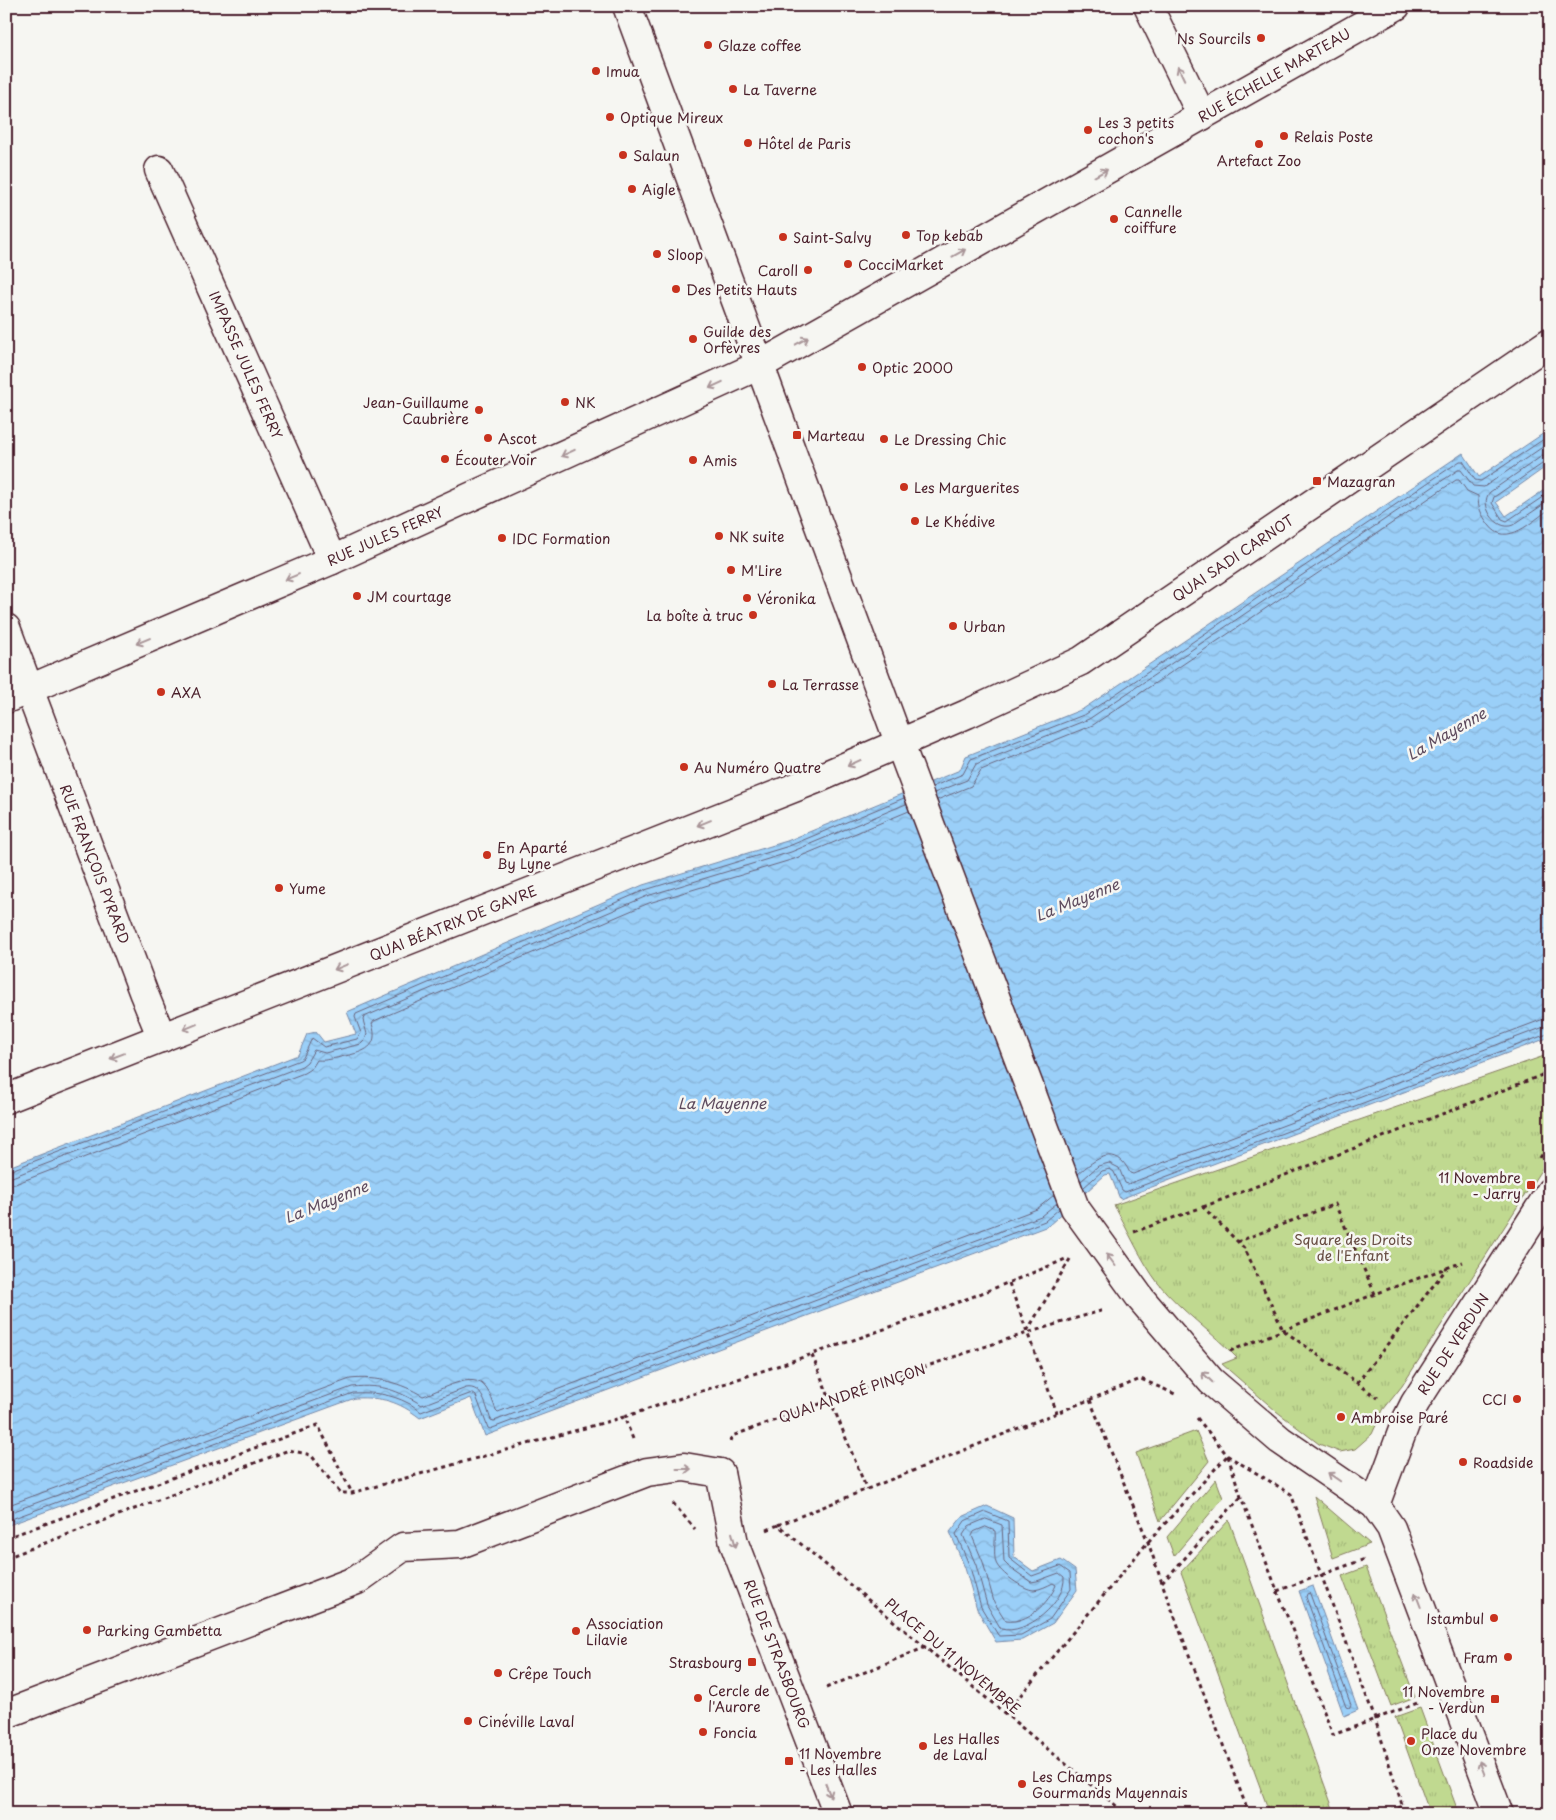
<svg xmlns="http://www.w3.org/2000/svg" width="1556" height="1820" viewBox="0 0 1556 1820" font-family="'Playpen Sans',sans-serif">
<defs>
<pattern id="grass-tufts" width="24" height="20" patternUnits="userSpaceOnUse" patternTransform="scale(1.25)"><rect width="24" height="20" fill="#c0d990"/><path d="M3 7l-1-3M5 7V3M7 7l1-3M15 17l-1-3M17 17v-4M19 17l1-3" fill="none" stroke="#a6ba7c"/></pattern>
<pattern id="water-waves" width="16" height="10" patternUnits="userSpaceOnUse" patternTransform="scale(1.25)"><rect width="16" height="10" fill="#9acff8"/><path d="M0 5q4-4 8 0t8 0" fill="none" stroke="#86b1d5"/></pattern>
</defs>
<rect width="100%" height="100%" fill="#f6f6f2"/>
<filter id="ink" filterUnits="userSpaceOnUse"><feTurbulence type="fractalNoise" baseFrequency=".02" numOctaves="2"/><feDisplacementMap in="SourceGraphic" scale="10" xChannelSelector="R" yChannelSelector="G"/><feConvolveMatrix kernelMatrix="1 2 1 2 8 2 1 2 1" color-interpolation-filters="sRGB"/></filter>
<g filter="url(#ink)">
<g fill="url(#grass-tufts)" stroke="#857c5e">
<path d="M1550,1054V1156L1402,1386L1383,1410L1372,1434L1355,1449L1340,1452L1319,1444L1276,1411L1222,1364L1237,1358C1212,1332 1181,1311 1158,1283C1142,1262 1127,1229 1114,1205Z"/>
<polygon points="1196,1431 1209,1461 1160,1521 1136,1453"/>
<polygon points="1216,1479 1223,1498 1174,1556 1167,1537"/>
<polygon points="1314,1496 1370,1544 1333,1558"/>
<polygon points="1229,1520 1335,1814 1270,1814 1181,1572"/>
<polygon points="1366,1567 1415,1697 1391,1706 1342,1576"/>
<polygon points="1420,1708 1459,1814 1430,1814 1395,1717"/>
</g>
<g fill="url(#water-waves)" stroke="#7a89a6">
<path d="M1550,429V464L1496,502L1506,516L1550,486V1037L1120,1199L1110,1174L1105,1175L1048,1226L485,1436L471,1398L420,1418C398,1401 382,1397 355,1398L6,1526V1168L298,1055L307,1034L316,1032L324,1042L356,1034L347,1012L643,885L787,841L960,770L966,756L1083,709L1463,453L1479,477Z"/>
<polygon points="987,1506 1013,1518 1014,1557 1033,1571 1061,1560 1075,1570 1077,1590 1053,1623 1022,1640 996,1642 977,1609 965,1568 950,1532 962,1517"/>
<polygon points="1313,1586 1358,1710 1344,1716 1299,1591"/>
</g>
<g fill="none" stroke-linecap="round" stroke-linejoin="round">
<g stroke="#6a657d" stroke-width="1">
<path d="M1550,454L1542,456L1490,492C1478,505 1497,532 1513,525L1550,500"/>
<polyline points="1550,461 1545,462 1494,497 1492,503 1502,519 1507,521 1550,492"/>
<polyline points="932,787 963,774 971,759 1086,714 1460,461 1463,461 1475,480 1481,481 1550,435"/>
<polyline points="934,793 967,780 976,764 1089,719 1458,470 1461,470 1473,486 1484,487 1550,442"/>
<path d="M937,800L971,786L981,770L1093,725L1456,480H1459L1467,491L1478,496C1478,508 1481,514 1489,525C1506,549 1533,520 1550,509"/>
<polyline points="6,1172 300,1060 303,1058 312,1038 324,1047 357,1039 361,1033 355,1017 356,1014 645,890 789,846 904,798"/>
<path d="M1078,1174C1096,1158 1116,1143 1130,1173L1133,1174L1541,1020L1550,1019"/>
<polyline points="6,1178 12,1177 302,1066 307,1062 314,1050 325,1053 361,1044 365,1040 367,1034 363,1020 364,1017 647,896 791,852 906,804"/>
<polyline points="1081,1181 1098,1166 1109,1163 1119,1168 1125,1183 1128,1184 1544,1027 1550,1026"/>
<path d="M6,1186L15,1184L304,1073L312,1068L317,1060C327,1061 335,1058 345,1056C364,1052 380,1047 372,1024L374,1021L649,903L794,859L909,811"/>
<polyline points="1083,1188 1102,1171 1110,1169 1114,1172 1122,1190 1125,1192 1550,1033"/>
<path d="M6,1506L350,1379C377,1376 401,1383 423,1396C440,1391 473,1369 486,1388C491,1394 493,1403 496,1410L498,1412L1037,1209L1054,1195"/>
<polygon points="986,1512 1008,1521 1009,1558 1032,1576 1060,1566 1070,1573 1071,1589 1050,1619 1021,1635 1000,1636 998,1635 981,1607 970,1567 956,1534 965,1521"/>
<path d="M6,1514L352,1387C382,1384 397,1390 422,1405L466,1388C483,1385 486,1407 491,1420L494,1421L1041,1216L1057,1203"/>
<path d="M986,1519L1002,1525L1004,1562L1008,1566L1031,1582L1037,1581L1059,1573L1064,1577C1066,1602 1026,1636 1001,1629L987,1605L976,1565L963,1535L969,1526Z"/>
<path d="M6,1521L353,1393C373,1392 391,1394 408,1403C413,1405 417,1409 421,1412L472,1393L476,1396L488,1428L490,1429L1045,1221L1059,1209"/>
<path d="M986,1527L995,1531C996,1541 993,1553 996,1563C1000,1573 1024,1590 1034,1590C1041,1589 1047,1586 1053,1583L1056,1585C1049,1603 1027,1624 1006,1621L994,1602L983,1562L972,1536L974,1532Z"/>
<polygon points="1310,1594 1351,1705 1349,1708 1346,1707 1306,1597 1307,1594"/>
</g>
<g stroke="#4a1f2b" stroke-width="31">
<g id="minor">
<polyline points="1148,6 1202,116"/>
<polyline points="159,170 332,560"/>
<polyline points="6,628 144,994 162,1038"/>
<polyline points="6,699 332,560 760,365 1396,6"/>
<polyline points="6,1099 819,778 967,714 1081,661 1550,342"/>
<polyline points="1375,1505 1407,1419 1415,1403 1550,1192"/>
<polyline points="6,1714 357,1580 403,1547 460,1544 647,1472 684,1467 720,1473"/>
</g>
</g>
<g stroke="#4a1f2b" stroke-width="31">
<g id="major">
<polyline points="627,6 899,742 1075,1208 1141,1299 1211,1381 1280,1440 1375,1505 1391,1528 1499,1814"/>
<polyline points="720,1473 734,1543 838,1814"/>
</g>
</g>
<g stroke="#4a1f2b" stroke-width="3" stroke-dasharray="4 4" stroke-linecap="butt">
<polyline points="1540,1158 1550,1142"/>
<polyline points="1203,1207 1550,1072"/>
<polyline points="1134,1232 1203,1207 1245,1249 1283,1330 1378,1398"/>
<polyline points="1237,1242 1335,1204 1375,1294"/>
<polyline points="1009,1283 1057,1413"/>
<polyline points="1027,1331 1070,1259"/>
<polyline points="1230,1351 1375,1294 1463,1262"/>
<polyline points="812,1355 867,1490"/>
<polyline points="1357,1383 1447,1268"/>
<polyline points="1090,1400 1148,1542 1162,1583 1249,1814"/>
<polyline points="1197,1418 1228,1456 1291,1494 1375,1719 1405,1814"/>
<path d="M633,1439L624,1417C773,1367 923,1320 1068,1258"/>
<path d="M730,1441L732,1436C855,1391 978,1346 1104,1310"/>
<polyline points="1228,1456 1241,1497 1333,1735 1420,1702"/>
<polyline points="673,1503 695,1529"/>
<polyline points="778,1525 1141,1379 1175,1394"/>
<polyline points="767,1530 778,1525 1126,1814"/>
<polyline points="6,1538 318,1425 352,1493"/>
<polyline points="6,1558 289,1450 311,1455 340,1493 352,1493 624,1417"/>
<polyline points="1162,1583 1241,1497"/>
<polyline points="1277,1591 1365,1559"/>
<polyline points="826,1688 926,1647"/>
<polyline points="1005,1714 1148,1542 1227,1456"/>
<polyline points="1383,1814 1403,1806"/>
</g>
<use href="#minor" stroke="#f6f6f2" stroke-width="28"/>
<use href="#major" stroke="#f6f6f2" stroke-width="28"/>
</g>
<defs><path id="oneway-shaft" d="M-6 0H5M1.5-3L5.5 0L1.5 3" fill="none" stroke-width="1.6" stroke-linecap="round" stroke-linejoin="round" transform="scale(1.25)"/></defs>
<g stroke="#a99598">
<use href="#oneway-shaft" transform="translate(1181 73) rotate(-116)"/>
<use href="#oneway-shaft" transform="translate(1101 173) rotate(-29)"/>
<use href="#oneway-shaft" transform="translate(959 253) rotate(-29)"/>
<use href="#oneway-shaft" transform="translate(802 341) rotate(-29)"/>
<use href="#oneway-shaft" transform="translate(716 385) rotate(155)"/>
<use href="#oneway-shaft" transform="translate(568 453) rotate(155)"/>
<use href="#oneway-shaft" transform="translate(292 577) rotate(157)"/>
<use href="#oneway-shaft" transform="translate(143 641) rotate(157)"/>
<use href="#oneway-shaft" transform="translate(854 763) rotate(155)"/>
<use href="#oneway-shaft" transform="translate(704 823) rotate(158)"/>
<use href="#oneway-shaft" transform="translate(341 967) rotate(158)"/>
<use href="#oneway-shaft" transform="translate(190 1027) rotate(158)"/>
<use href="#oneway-shaft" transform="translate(117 1056) rotate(159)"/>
<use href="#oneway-shaft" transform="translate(1111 1260) rotate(-127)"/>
<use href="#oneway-shaft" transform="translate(1207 1377) rotate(-136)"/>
<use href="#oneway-shaft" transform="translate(684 1469)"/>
<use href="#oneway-shaft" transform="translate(1334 1477) rotate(-145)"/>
<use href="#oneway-shaft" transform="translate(734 1540) rotate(75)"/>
<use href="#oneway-shaft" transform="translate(1418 1600) rotate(-111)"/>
<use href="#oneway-shaft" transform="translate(1482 1768) rotate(-111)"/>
<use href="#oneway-shaft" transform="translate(828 1790) rotate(69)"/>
</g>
</g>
<g fill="#c8321e" stroke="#f6f6f2" stroke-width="2">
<circle cx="1261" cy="38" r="5"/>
<circle cx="708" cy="45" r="5"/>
<circle cx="596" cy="71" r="5"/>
<circle cx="733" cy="89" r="5"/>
<circle cx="610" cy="117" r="5"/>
<circle cx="1088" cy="130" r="5"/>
<circle cx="1284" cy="136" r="5"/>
<circle cx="748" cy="143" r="5"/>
<circle cx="1259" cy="144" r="5"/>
<circle cx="623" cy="155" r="5"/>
<circle cx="632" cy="189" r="5"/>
<circle cx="1114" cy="219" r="5"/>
<circle cx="906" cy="235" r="5"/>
<circle cx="783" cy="237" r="5"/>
<circle cx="657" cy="254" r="5"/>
<circle cx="848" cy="264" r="5"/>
<circle cx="808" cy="270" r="5"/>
<circle cx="676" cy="289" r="5"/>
<circle cx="693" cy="339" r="5"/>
<circle cx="862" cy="367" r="5"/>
<circle cx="565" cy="402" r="5"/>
<circle cx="479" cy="410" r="5"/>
<rect x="792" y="430" width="10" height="10" rx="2.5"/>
<circle cx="488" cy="438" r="5"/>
<circle cx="884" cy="439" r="5"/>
<circle cx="445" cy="459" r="5"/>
<circle cx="693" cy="460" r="5"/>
<rect x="1312" y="476" width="10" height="10" rx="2.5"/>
<circle cx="904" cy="487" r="5"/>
<circle cx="915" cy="521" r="5"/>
<circle cx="719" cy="536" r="5"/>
<circle cx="502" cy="538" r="5"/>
<circle cx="731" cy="570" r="5"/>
<circle cx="357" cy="596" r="5"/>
<circle cx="747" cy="598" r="5"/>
<circle cx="753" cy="615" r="5"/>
<circle cx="953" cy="626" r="5"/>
<circle cx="772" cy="684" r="5"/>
<circle cx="161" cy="692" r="5"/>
<circle cx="684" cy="767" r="5"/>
<circle cx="487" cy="855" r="5"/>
<circle cx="279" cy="888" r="5"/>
<rect x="1526" y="1180" width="10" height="10" rx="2.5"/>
<circle cx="1517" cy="1399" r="5"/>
<circle cx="1341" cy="1417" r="5"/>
<circle cx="1463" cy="1462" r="5"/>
<circle cx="1494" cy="1618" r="5"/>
<circle cx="87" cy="1630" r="5"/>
<circle cx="576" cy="1631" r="5"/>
<circle cx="1508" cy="1657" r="5"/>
<rect x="747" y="1657" width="10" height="10" rx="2.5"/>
<circle cx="498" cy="1673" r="5"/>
<circle cx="698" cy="1698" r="5"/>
<rect x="1490" y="1694" width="10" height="10" rx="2.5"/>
<circle cx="468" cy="1721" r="5"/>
<circle cx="703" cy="1732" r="5"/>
<circle cx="1411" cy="1741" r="5"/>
<circle cx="923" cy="1746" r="5"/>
<rect x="784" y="1756" width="10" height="10" rx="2.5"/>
<circle cx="1022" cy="1784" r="5"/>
</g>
<g text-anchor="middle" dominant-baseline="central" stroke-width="5" stroke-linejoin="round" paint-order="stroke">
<g font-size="14" fill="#4a1f2b" stroke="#f6f6f2" text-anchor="start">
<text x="1251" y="38" text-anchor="end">Ns Sourcils</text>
<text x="718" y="45">Glaze coffee</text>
<text x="606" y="71">Imua</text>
<text x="743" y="89">La Taverne</text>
<text x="620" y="117">Optique Mireux</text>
<text x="1098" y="122">Les 3 petits<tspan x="1098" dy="16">cochon's</tspan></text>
<text x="1294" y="136">Relais Poste</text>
<text x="758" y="143">Hôtel de Paris</text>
<text x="633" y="155">Salaun</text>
<text x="1259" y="160" text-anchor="middle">Artefact Zoo</text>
<text x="642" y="189">Aigle</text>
<text x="1124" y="211">Cannelle<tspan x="1124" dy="16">coiffure</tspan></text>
<text x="916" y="235">Top kebab</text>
<text x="793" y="237">Saint-Salvy</text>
<text x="667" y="254">Sloop</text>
<text x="858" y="264">CocciMarket</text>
<text x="798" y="270" text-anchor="end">Caroll</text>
<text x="686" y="289">Des Petits Hauts</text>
<text x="703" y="331">Guilde des<tspan x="703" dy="16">Orfèvres</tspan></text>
<text x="872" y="367">Optic 2000</text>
<text x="469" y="402" text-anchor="end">Jean-Guillaume<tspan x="469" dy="16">Caubrière</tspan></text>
<text x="575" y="402">NK</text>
<text x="807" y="435">Marteau</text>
<text x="498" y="438">Ascot</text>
<text x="894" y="439">Le Dressing Chic</text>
<text x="455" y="459">Écouter Voir</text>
<text x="703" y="460">Amis</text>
<text x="1327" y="481">Mazagran</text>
<text x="914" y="487">Les Marguerites</text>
<text x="925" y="521">Le Khédive</text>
<text x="729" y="536">NK suite</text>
<text x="512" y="538">IDC Formation</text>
<text x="741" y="570">M'Lire</text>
<text x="367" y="596">JM courtage</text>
<text x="757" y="598">Véronika</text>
<text x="743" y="615" text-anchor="end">La boîte à truc</text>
<text x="963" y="626">Urban</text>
<text x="782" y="684">La Terrasse</text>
<text x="171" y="692">AXA</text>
<text x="694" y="767">Au Numéro Quatre</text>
<text x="497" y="847">En Aparté<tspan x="497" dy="16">By Lyne</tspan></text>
<text x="289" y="888">Yume</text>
<text x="1521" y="1177" text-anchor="end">11 Novembre<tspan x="1521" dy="16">- Jarry</tspan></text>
<text x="1507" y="1399" text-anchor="end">CCI</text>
<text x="1351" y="1417">Ambroise Paré</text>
<text x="1473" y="1462">Roadside</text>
<text x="1484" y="1618" text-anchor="end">Istambul</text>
<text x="586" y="1623">Association<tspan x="586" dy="16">Lilavie</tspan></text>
<text x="97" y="1630">Parking Gambetta</text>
<text x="1498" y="1657" text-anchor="end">Fram</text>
<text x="742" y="1662" text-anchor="end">Strasbourg</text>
<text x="508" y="1673">Crêpe Touch</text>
<text x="708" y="1690">Cercle de<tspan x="708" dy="16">l'Aurore</tspan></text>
<text x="1485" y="1691" text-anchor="end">11 Novembre<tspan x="1485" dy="16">- Verdun</tspan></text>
<text x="478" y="1721">Cinéville Laval</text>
<text x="713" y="1732">Foncia</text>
<text x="1421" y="1733">Place du<tspan x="1421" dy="16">Onze Novembre</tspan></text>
<text x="933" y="1738">Les Halles<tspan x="933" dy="16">de Laval</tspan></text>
<text x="799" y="1753">11 Novembre<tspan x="799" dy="16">- Les Halles</tspan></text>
<text x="1032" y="1776">Les Champs<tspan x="1032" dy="16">Gourmands Mayennais</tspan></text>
</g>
<g font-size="14" fill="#4a1f2b" stroke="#f6f6f2">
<text transform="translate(1274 75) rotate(-30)">RUE ÉCHELLE MARTEAU</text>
<text transform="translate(246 365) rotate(66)">IMPASSE JULES FERRY</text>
<text transform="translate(385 536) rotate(-24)">RUE JULES FERRY</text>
<text transform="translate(1233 558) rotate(-34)">QUAI SADI CARNOT</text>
<text transform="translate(95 864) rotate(69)">RUE FRANÇOIS PYRARD</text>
<text transform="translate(453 923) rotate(-22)">QUAI BÉATRIX DE GAVRE</text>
<text transform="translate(1453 1344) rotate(-57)">RUE DE VERDUN</text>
<text transform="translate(852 1393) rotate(-19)">QUAI ANDRÉ PINÇON</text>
<text transform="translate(777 1654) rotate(69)">RUE DE STRASBOURG</text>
<text transform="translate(953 1656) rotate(40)">PLACE DU 11 NOVEMBRE</text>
</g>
<g font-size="14" fill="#684e44" stroke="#f6f6f2">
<text x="1353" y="1239">Square des Droits<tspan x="1353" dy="16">de l'Enfant</tspan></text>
</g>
<g font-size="15" font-style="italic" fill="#5e4b5e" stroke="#f6f6f2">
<text transform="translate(1446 733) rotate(-30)">La Mayenne</text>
<text transform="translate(1077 899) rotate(-22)">La Mayenne</text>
<text x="722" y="1102">La Mayenne</text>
<text transform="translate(326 1201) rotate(-22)">La Mayenne</text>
</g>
</g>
<rect width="1556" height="1820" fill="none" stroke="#f6f6f2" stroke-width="25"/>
<rect x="12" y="12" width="1531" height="1795" fill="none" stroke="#4a1f2b" stroke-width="2" filter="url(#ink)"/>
</svg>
